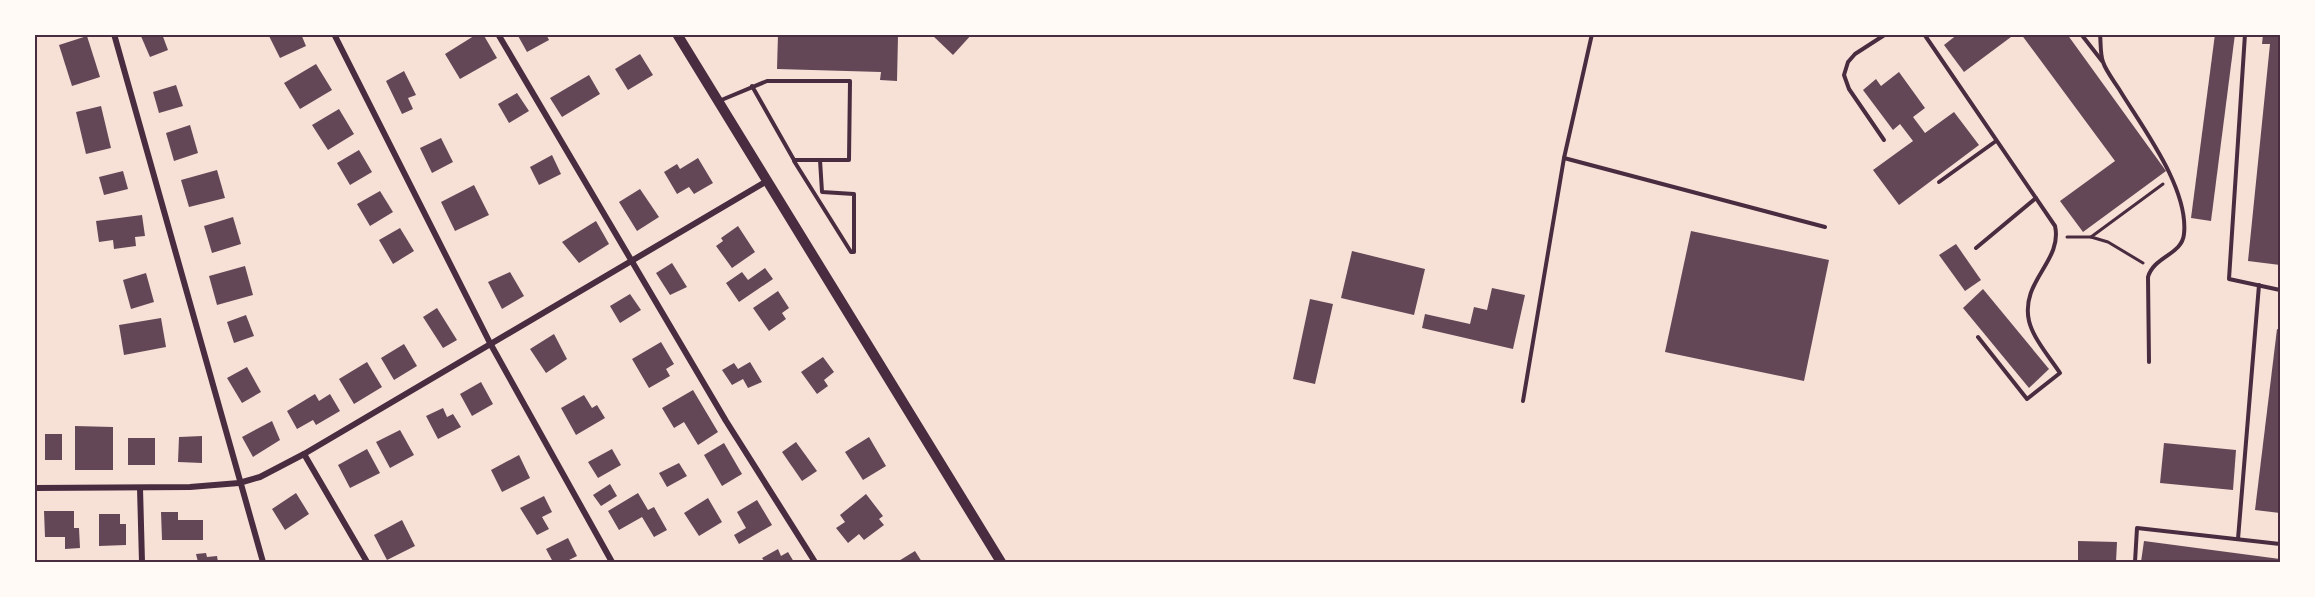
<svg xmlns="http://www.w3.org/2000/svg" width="2315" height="597" viewBox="0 0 2315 597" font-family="Bitter,serif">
<rect width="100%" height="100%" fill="#f7e1d7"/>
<g fill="#644757">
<polygon points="140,34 162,34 168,50 150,57"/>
<polygon points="268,34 301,34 306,46 280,58"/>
<polygon points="477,34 483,34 497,58 460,79 445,54"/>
<polygon points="517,34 546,34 549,40 527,52"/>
<polygon points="778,34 898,36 897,81 880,80 881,72 777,69"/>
<polygon points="931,34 972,34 953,55"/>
<polygon points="1958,34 2015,34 1964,72 1944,45"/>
<polygon points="2021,34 2067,34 2166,171 2083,232 2060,201 2115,161"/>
<polygon points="2215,34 2235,34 2211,221 2191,218"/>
<polygon points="2263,34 2280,34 2280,265 2248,261 2270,44 2262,44"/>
<polygon points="87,36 100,77 72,86 59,45"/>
<polygon points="640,54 653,75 628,90 615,69"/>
<polygon points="316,64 332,90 300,109 284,83"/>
<polygon points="404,71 416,95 408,98 413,109 402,114 386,81"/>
<polygon points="1899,72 1925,108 1913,117 1925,133 1954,112 1979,145 1899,205 1873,170 1913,141 1900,124 1893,130 1863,90 1876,79 1881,86"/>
<polygon points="589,75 600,94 562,117 550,98"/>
<polygon points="176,85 183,106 159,113 153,92"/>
<polygon points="517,93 529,111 509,123 498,104"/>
<polygon points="101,106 111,148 86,154 76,112"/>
<polygon points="339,109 354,134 328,150 312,125"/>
<polygon points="190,125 198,153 174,161 166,133"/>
<polygon points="441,138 453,162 432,173 420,148"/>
<polygon points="359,150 372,172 350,185 337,163"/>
<polygon points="552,155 561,174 539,185 530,167"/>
<polygon points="698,158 713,183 694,194 689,187 677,194 664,172 677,164 680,169"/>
<polygon points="217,170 225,198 189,207 181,180"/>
<polygon points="123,171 128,189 104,195 99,177"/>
<polygon points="474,185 489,215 455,231 441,202"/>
<polygon points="640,189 659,217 637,231 619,202"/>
<polygon points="380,191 393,212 370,226 357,204"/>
<polygon points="142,215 145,236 135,237 136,246 114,249 113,240 99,242 96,221"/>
<polygon points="233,217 241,244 212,253 204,226"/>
<polygon points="596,221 609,244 579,263 562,242"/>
<polygon points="738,226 755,252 732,268 716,246 723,241 721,238"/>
<polygon points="400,228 414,251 393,264 379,240"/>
<polygon points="1691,231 1829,260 1804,381 1665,352"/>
<polygon points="1956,244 1981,280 1965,291 1939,255"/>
<polygon points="1352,251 1425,269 1414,315 1341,298"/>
<polygon points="672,263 687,287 670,295 656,273"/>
<polygon points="245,266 253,295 217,305 209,276"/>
<polygon points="765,268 773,279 739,302 726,283 742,272 748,280"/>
<polygon points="510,272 524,296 502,309 488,282"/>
<polygon points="146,273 154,302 131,309 123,280"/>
<polygon points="1492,288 1525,295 1513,349 1422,328 1425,314 1470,324 1474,307 1487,310"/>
<polygon points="1983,289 2049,369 2029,388 1963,308"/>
<polygon points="778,291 789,308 782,313 786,319 769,331 753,308"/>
<polygon points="630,294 641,310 620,323 610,306"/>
<polygon points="1310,299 1333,304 1315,384 1293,379"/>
<polygon points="437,308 457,340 443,348 423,317"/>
<polygon points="246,315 254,336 234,343 227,322"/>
<polygon points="161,318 166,347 124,355 119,325"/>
<polygon points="2277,329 2280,330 2280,513 2255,510"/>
<polygon points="554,334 567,359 546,373 530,349"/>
<polygon points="661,342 674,364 666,369 670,376 649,388 632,359"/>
<polygon points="404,344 417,366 394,380 381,358"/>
<polygon points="823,357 834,372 824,380 828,386 817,394 801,372"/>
<polygon points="367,362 382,387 354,404 339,379"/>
<polygon points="750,362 762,382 748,388 743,379 732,385 722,370 734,363 738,369"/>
<polygon points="247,367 261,392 242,403 227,378"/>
<polygon points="481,382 493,404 472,416 460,394"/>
<polygon points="693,390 718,432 698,445 684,422 674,428 662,408"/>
<polygon points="315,394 319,401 330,394 340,411 316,425 313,420 297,429 287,411"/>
<polygon points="584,395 592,408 597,405 605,418 576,435 561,408"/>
<polygon points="443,408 447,417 453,414 461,427 438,439 426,416"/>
<polygon points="272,421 280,440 253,457 242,437"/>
<polygon points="75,426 113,427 113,470 75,470"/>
<polygon points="400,430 414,455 390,468 376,442"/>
<rect x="45" y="434" width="17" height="26"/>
<polygon points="202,436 202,463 178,462 179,437"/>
<polygon points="869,437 886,466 863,480 845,452"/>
<rect x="128" y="438" width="27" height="27"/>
<polygon points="796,442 817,471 802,481 782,452"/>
<polygon points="724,443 742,474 722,486 704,455"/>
<polygon points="2164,443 2236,450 2233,490 2160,483"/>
<polygon points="367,449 380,473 350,488 338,465"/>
<polygon points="612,449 621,465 598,478 588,462"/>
<polygon points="519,455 530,478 502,492 491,470"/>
<polygon points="679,463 687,476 667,487 659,473"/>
<polygon points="610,484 617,496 601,506 593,495"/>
<polygon points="296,493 309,514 285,530 272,509"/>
<polygon points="638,493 648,510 654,507 667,530 654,537 642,517 619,530 608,511"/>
<polygon points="866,494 883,516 879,519 884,525 864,540 859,534 848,543 836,528 845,522 840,515"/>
<polygon points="544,496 552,512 542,517 549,529 537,535 520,508"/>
<polygon points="708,498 722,522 699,536 684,513"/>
<polygon points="757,500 772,525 739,544 734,535 746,528 737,512"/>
<polygon points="44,511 74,511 74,528 79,528 80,548 65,549 65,537 45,537"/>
<polygon points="161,512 178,512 178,520 203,520 203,540 162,540"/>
<polygon points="99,514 120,514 120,524 126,524 126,545 99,546"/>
<polygon points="402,520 415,546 387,560 374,535"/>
<polygon points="568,538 577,556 565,562 553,562 546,549"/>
<polygon points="2078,541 2117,542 2116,562 2078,562"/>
<polygon points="2144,541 2280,559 2280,562 2141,562"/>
<polygon points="778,549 781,556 788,552 794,562 765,562 762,558"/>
<polygon points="915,551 922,562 897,562"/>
<polygon points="206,553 207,557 217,556 218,562 198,562 196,554"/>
</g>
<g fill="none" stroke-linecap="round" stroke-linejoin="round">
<g stroke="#4a2c40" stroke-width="3">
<polyline points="2067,237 2091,237 2163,184"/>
<polyline points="2091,237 2108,242 2143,263"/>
</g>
<g stroke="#4a2c40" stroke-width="4">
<path d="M1924,34L2055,226C2063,261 2020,281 2029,321C2033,338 2050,358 2060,373L2027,399L1978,337"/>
<polyline points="2081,34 2102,61"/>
<path d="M2100,34C2101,43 2100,54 2103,62C2106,71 2114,81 2119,89C2142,127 2189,188 2184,234C2182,255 2154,256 2148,277L2149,362"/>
<polyline points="2245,34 2229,279 2280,290"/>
<polyline points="719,101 767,81 850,81 849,160 794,160 752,86"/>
<polyline points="1884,140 1849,89 1844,75 1848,62 1855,54 1886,34"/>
<polyline points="1564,158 1825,227"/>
<polyline points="794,161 851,252 854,252 854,194 822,192 820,160"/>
<polyline points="1939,182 1996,141"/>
<polyline points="1976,248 2036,198"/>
<polyline points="1523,401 1564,158 1592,34"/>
<polyline points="2238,539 2259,285"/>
<polyline points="2135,562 2137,528 2280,544"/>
</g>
<g stroke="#4a2c40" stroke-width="6">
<polyline points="114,34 263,562"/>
<polyline points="334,34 490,343 612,562"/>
<polyline points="498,34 726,421 815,562"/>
<polyline points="304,454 367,562"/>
<polyline points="34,488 190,487 239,483 260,477 304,454 767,181"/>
<polyline points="140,488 142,562"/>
</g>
<polyline stroke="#4a2c40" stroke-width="10" points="677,34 1001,562"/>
</g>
<rect width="2315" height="597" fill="none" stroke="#fffaf5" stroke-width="72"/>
<rect x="36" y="36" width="2243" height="525" fill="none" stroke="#4a2c40" stroke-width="2"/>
</svg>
